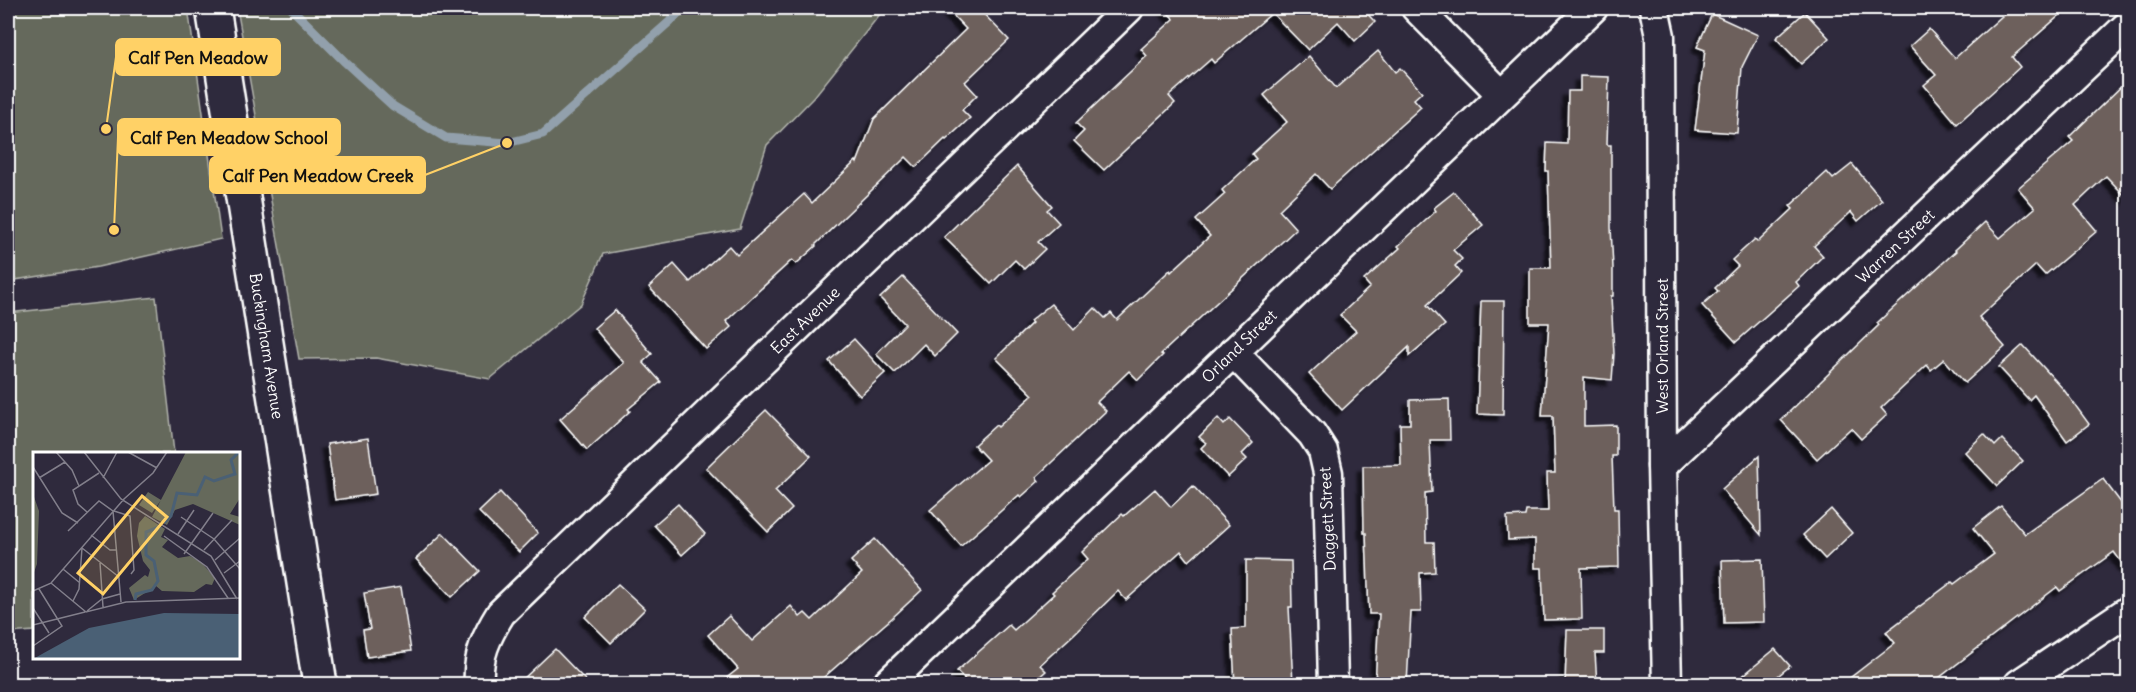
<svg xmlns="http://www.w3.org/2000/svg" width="2136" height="692" viewBox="0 0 2136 692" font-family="Delius,sans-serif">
<defs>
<filter id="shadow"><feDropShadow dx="-5.5" dy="5.5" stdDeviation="1.5" flood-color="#0009"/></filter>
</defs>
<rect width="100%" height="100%" fill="#2f2a3d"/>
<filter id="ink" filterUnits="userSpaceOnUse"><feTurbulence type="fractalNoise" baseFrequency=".0167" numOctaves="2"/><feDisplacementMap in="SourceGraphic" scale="12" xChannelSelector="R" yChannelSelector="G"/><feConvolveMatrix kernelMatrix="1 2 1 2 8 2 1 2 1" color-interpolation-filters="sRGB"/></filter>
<g filter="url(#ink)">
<g fill="#65695b" stroke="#b2b4ad" stroke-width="1.5">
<polygon points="8,8 188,8 221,239 98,267 8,281"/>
<polygon points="237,8 885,8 814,97 767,145 740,229 603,254 581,304 490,379 376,358 299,359"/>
<polygon points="156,297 174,453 34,454 34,631 8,633 8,313"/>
</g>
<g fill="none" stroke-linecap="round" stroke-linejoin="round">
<polyline stroke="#92a0ac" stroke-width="9" points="291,8 345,62 393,106 446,138 507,143 543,134 685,8"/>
</g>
<g fill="#6d605b" stroke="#fff" stroke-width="1.5" filter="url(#shadow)">
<polygon points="946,8 978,8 1009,40 965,82 977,95 962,110 970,118 946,140 945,139 916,167 906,157 815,245 816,246 796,264 792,260 726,321 731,327 706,349 649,287 674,264 690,282 729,246 737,255 804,194 812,203 856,161 857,163 874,119 966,29"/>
<polygon points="1163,8 1362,8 1375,22 1355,41 1338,22 1308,50 1272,13 1214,63 1211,59 1169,96 1175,103 1104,170 1074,141 1084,131 1076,123 1147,56 1141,49 1174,19"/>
<polygon points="2011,8 2068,8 2012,57 2020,67 1957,124 1924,85 1936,75 1910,46 1929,29 1955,58"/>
<polygon points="1805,12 1829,38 1801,64 1776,38"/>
<polygon points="1712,14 1758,35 1742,67 1737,133 1695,130 1705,50 1697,47"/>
<polygon points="1378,51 1395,72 1400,68 1422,92 1414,99 1421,107 1330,189 1316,174 1279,210 1296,229 1161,354 1163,355 1138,380 1129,371 1097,402 1106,411 1036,477 1039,481 1021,497 1019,495 961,546 930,510 988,460 974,445 996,425 998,427 1033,395 996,358 1032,323 1030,321 1051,304 1074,330 1095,308 1105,318 1111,313 1117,320 1170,270 1171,272 1210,236 1196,220 1225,194 1222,190 1256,159 1252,154 1287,122 1264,95 1309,56 1336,88"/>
<polygon points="1580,76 1609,77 1607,145 1611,145 1611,227 1613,268 1613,296 1611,296 1614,354 1612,380 1584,377 1584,426 1616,425 1616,456 1612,456 1614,509 1618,509 1619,567 1581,568 1582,619 1544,620 1542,568 1535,568 1535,539 1508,540 1507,517 1525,516 1526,511 1548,511 1547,473 1555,473 1553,416 1542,416 1549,323 1530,323 1530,268 1551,268 1548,171 1546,171 1547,143 1567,144 1568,91 1580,91"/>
<polygon points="2128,80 2128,199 2106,176 2075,205 2097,231 2045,275 2036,265 1979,317 2005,347 1965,383 1944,359 1931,370 1927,365 1881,408 1887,415 1861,439 1851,428 1817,459 1781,420 1879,325 1877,323 1956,251 1955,250 1985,222 2000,238 2035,208 2018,188 2073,141 2069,137"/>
<polygon points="1852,164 1882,200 1858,221 1851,212 1814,246 1823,256 1796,282 1799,286 1736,342 1702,305 1718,291 1715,288 1738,266 1732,260 1755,239 1758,242 1793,209 1790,206 1827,172 1833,179"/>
<polygon points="1017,166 1052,206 1047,210 1059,223 1038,242 1045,249 1024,269 1015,260 991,284 944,237"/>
<polygon points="1454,192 1483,225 1453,250 1462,259 1455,266 1461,273 1427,305 1445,325 1409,356 1409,347 1342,410 1309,374 1356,331 1340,315 1370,287 1364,280 1400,248 1398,246 1436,211 1434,208"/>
<polygon points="903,277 957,334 935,356 924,344 895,373 876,354 905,324 880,298"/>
<polygon points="1481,301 1504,301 1503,415 1477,414"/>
<polygon points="615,310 652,354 643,362 661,382 628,409 630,411 587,450 560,419 624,363 594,328"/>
<polygon points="854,339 885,373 860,396 829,361"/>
<polygon points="2023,345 2064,390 2089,424 2067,441 2034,395 2029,400 1999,367"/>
<polygon points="1449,399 1450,440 1430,440 1432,492 1425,493 1426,542 1434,542 1435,572 1420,573 1421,612 1411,612 1407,684 1375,684 1379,614 1369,614 1366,533 1364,533 1363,466 1401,465 1400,424 1410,424 1410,400"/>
<polygon points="766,410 811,456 775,491 792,509 768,532 706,468"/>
<polygon points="1218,418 1224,425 1230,419 1253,443 1242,454 1247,459 1228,477 1201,448 1206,443 1199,437"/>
<polygon points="1984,434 1995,446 2002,439 2023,461 1997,486 1965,452"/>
<polygon points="368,438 376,494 335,500 327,444"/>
<polygon points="1759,456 1761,535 1722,489"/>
<polygon points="2103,479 2128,512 2128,571 2114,552 2060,591 2057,587 1931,684 1842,684 1895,643 1886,632 1952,582 1954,584 1994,554 1973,528 2001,506 2025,534"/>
<polygon points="1193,486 1229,525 1189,561 1181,551 1126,600 1118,591 1074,634 1040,665 1046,671 1031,684 969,684 957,671 1009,625 1014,630 1054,594 1052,592 1088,559 1082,552 1122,514 1124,516 1155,489 1171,507"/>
<polygon points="500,492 538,533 519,552 479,512"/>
<polygon points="678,504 705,534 682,555 654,525"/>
<polygon points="1831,509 1852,533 1825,559 1803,535"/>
<polygon points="443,533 480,571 452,597 416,559"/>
<polygon points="875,539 922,590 892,618 816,684 719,684 738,669 708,635 729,616 752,641 791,606 800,617 805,613 812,620 862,573 851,561"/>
<polygon points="1762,559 1764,622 1724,623 1722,560"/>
<polygon points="1246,560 1291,561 1292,607 1289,607 1293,684 1235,684 1232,629 1246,628"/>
<polygon points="618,584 645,609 611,643 585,617"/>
<polygon points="401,587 411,651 367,657 363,630 370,629 364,593"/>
<polygon points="1567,630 1604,630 1604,653 1595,653 1597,684 1565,684"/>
<polygon points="555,649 589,684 518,684"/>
<polygon points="1775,649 1790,666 1768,684 1733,684"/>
</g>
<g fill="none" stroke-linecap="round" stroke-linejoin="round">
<g stroke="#fff" stroke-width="33">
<g id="street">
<polyline points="1416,8 1501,94"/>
<polyline points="1654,8 1660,36 1662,466 1667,684"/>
<polyline points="1233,352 1312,434 1323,451 1328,473 1333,684"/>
<polyline points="1662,466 2128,25"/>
<path d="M479,684C477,656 486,637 501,613L1129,8"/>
<polyline points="887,684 1593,8"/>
<polyline points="2019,684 2128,611"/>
</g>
</g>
<g stroke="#fff" stroke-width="38">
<polyline id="secondary" points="213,8 320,684"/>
</g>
<use href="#street" stroke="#2f2a3d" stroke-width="28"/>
<use href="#secondary" stroke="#2f2a3d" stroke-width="33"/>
</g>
</g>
<g text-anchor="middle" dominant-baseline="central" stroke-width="4.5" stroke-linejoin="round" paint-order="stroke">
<g font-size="16" fill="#fff" stroke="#2f2a3d">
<text transform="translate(1895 246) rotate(-43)">Warren Street</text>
<text transform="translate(805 320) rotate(-44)">East Avenue</text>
<text transform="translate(267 346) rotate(81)">Buckingham Avenue</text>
<text transform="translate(1239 346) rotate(-44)">Orland Street</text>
<text transform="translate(1662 346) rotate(-90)">West Orland Street</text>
<text transform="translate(1327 519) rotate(-93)">Daggett Street</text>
</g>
</g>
<g transform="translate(33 452)">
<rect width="207" height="207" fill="#2f2a3d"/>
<path d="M153,0H207V46L197,62L207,65V73L160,52L142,58L134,73L119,65ZM115,40L128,48L119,61L106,53ZM0,42L6,59L4,112L0,123ZM112,64L132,77L128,85L135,88L129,95L145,106L157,104L168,110L182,126L179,133L173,132L161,140L129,139L123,134L101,148L96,136L112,123L115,125L117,118L110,109L104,84L106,71Z" fill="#65695b"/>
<path d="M131,161L207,162V207H0L56,176Z" fill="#4a6075"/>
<path fill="none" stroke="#4a6075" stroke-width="3" d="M131,71L138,64L144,41L164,43L172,25L181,29L202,22L198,8L206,0M102,148L103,142L119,138L125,129L121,109L113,103V80L128,74"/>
<path fill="none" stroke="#827f8b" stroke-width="1.5" d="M23,0L39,18L46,34M51,0L88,47L178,104L204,147M95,0L124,16M0,15L29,61L45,71M6,26L32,10M70,26L84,0M80,59L88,150M81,59L97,64L101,118L98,122M54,60L45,52L40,38L66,21M148,65L181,87L207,117M35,79L66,49L80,59M145,82L161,58M58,83L77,98H84M131,84L174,115L195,146M49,96L86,125M171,98L199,68M151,102L180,61M182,108L207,86M67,111L70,155M30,117L47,131M191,121L207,109M18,131L91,47L120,21L134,0M0,139L18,131L53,160L93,150L207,146M40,149L46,137L49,96M0,156L16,181M54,159L69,147L87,142M0,173L52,160M0,194L29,174L6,137"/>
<path fill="#ffd166" fill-opacity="0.15" stroke="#ffd166" stroke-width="3" d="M109,44L134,65L70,142L45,121Z"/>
<rect width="207" height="207" fill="none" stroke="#fff" stroke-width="3"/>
</g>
<path fill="none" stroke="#ffd166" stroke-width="2" d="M106 129L116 57M114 230L118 137M507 143L425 175"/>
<g fill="#ffd166" stroke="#2f2a3d" stroke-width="2">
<circle cx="106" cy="129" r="6"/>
<circle cx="114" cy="230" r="6"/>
<circle cx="507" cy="143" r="6"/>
</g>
<g fill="#ffd166" stroke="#ffd166" stroke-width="2">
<rect x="116" y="39" width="164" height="36" rx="6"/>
<rect x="118" y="119" width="222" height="36" rx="6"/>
<rect x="210" y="157" width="215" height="36" rx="6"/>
</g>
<g font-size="18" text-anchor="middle" font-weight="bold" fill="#111">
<text x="198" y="64">Calf Pen Meadow</text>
<text x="229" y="144">Calf Pen Meadow School</text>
<text x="318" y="182">Calf Pen Meadow Creek</text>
</g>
<rect width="2136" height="692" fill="none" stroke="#2f2a3d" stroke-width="30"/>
<rect x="15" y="15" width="2106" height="662" fill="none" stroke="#fff" stroke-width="2" filter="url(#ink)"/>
</svg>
